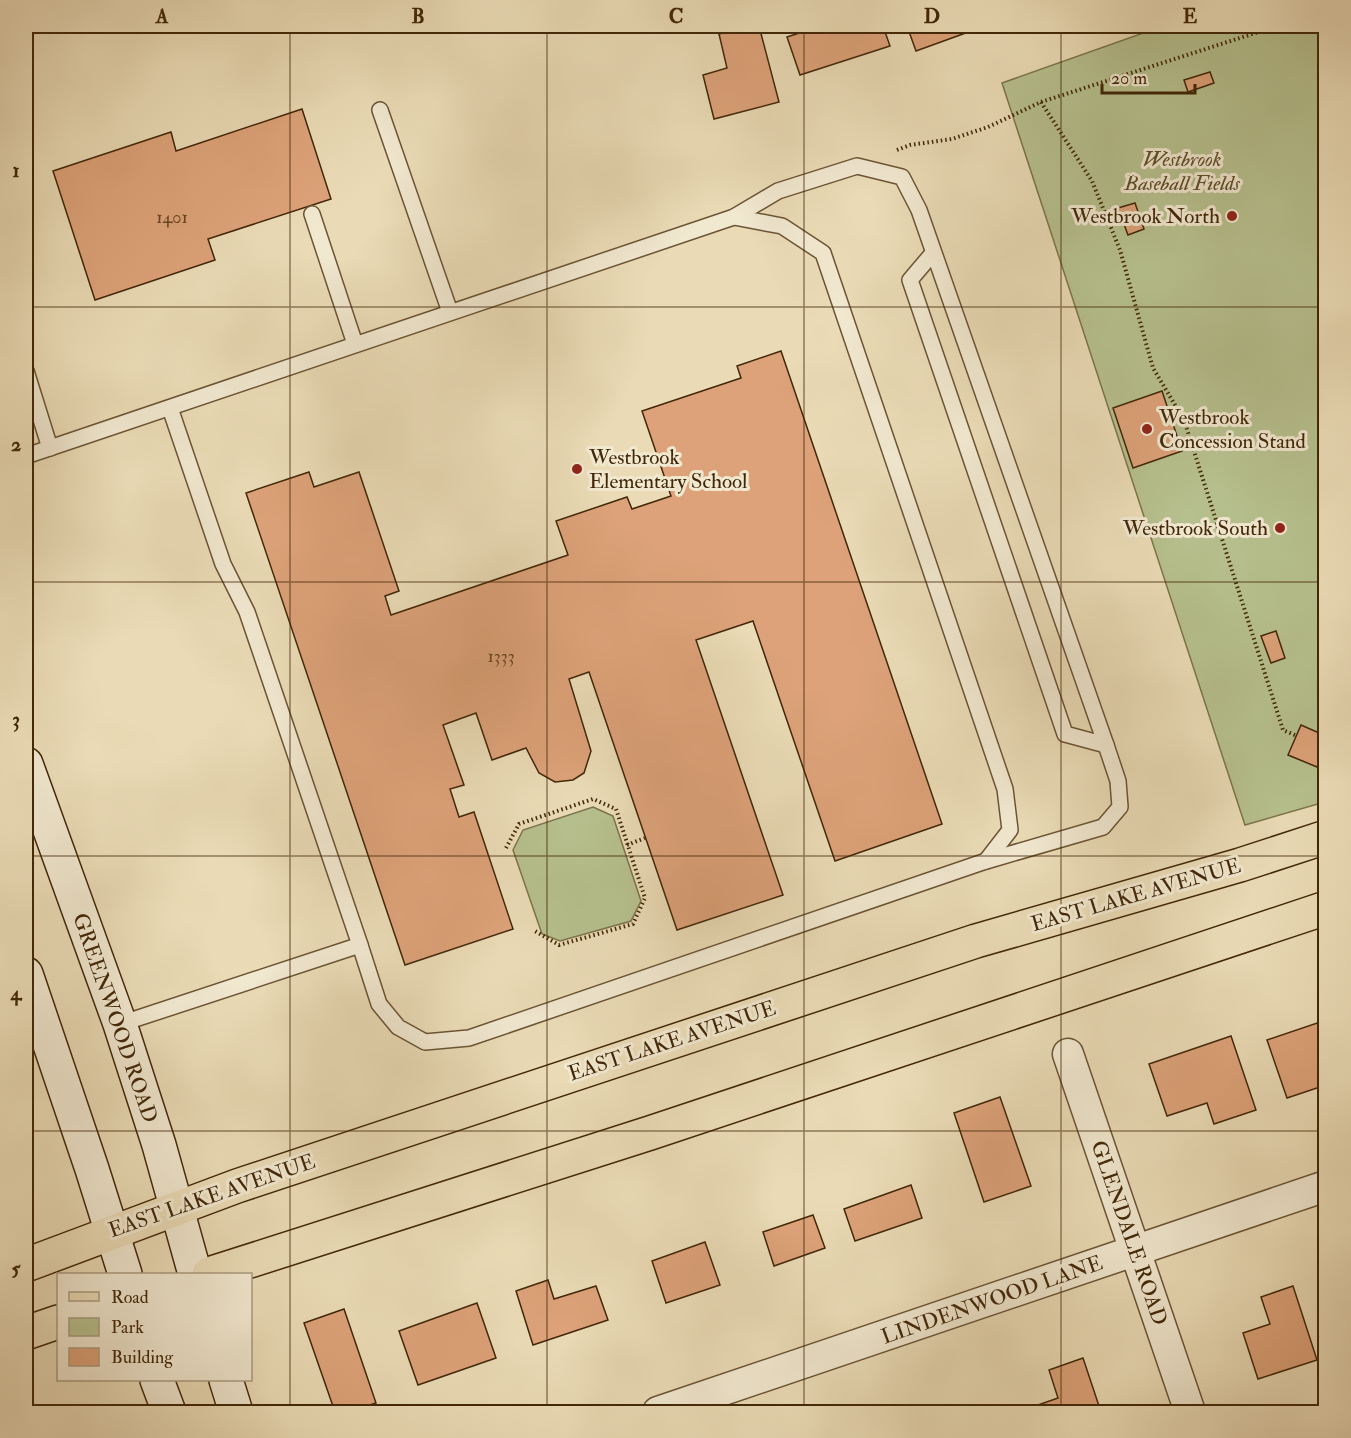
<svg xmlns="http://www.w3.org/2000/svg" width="1351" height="1438" viewBox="0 0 1351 1438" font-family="'IM FELL Double Pica',serif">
<rect width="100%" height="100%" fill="#eadbb6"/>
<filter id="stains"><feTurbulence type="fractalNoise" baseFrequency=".00333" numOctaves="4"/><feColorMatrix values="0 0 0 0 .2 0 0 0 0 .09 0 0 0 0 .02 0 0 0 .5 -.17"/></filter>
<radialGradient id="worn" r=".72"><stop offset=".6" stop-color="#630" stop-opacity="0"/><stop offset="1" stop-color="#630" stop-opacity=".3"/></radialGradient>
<g fill="#b6c08e" stroke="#7c744b" stroke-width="1.5">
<polygon points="1163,26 1325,26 1325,802 1245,825 1002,83"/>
<polygon points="593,807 613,816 641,901 631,921 560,941 542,934 513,850 523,830"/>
</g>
<g fill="#dda279" stroke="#412708" stroke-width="1.5">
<polygon points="752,26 759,26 779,102 714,119 703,75 727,68 719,34"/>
<polygon points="821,26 883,26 890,46 800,75 787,37"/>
<polygon points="907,26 985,26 916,51"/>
<polygon points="1210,72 1214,83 1188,92 1184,80"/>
<polygon points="302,109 331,199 208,239 215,260 95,300 53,171 171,132 176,151"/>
<polygon points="1135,203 1144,229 1128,235 1118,208"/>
<polygon points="781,351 942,824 835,861 753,621 696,640 783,895 677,930 589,672 569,679 591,751 584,773 573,780 555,782 539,773 526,748 492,760 476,713 443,725 464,785 450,789 459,817 474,812 513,929 405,965 246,493 309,472 314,487 359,472 399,591 385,596 391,615 568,555 556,521 627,497 632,509 671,496 642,411 741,378 737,366"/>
<polygon points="1162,391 1182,451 1133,468 1113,408"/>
<polygon points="1276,631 1285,658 1271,663 1261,636"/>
<polygon points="1301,725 1326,736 1326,748 1317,767 1288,755"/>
<polygon points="1326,1020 1326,1085 1287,1098 1267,1040"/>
<polygon points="1231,1036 1256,1110 1214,1124 1207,1103 1167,1116 1149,1064"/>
<polygon points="1000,1097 1031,1186 984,1202 954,1113"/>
<polygon points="911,1185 922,1218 855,1241 844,1209"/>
<polygon points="813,1215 825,1248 774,1266 763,1232"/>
<polygon points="705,1242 720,1285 666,1303 652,1261"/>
<polygon points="548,1280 554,1299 596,1286 608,1320 533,1345 516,1291"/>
<polygon points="1293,1286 1317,1360 1258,1379 1243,1333 1270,1324 1261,1297"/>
<polygon points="477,1303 496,1358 418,1385 399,1331"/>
<polygon points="344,1309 376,1403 348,1412 335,1412 304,1323"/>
<polygon points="1083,1358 1101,1412 1040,1412 1038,1405 1058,1398 1049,1370"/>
<polygon points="974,1405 976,1412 951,1412"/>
</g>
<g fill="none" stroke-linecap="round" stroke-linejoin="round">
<g stroke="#6b5434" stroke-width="18">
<g id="lane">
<polyline points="380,110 450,312"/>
<polyline points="312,214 355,344"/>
<polyline points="734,217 782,226 823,253 1005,789 1010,830 986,861"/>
<polyline points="933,253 910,280 1065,734 1106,745"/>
<polyline points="26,371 50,448"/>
<polyline points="26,456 734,217 778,191 857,166 902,177 919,210 1106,745 1118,781 1120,807 1103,827 986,861 469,1038 425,1042 398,1027 379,1004 360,945"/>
<polyline points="120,1024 360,945 247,612 223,564 170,408"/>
</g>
</g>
<g stroke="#6b5434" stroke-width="33">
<g id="street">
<polyline points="1068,1054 1190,1412"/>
<polyline points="658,1412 1326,1186"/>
</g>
</g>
<g stroke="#412708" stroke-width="36">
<g id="secondary">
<polyline points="26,764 120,1024 159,1145 195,1274"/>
<polyline points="26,974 92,1169 125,1274"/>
<polyline points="157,1380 169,1412"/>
<polyline points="226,1380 236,1412"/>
</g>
</g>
<g stroke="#412708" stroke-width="36">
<g id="primary">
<polyline points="26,1265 237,1186 976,941 1240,865 1326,837"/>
<polyline points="209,1274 650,1133 1326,908"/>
<polyline points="26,1333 58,1322"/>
</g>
</g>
<g stroke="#412708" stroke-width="4" stroke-dasharray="1.5 3" stroke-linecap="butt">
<polyline points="1041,102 1092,181 1120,250 1153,368 1184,420 1283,730 1297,736"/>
<polyline points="897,150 910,145 952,139 988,127 1041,102 1277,26"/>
<polyline points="627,845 645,838"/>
<polyline points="506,848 519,824 593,799 616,809 645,898 633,924 559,945 533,930"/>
</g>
<use href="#lane" stroke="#f1e8d0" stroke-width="15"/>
<use href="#street" stroke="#f1e8d0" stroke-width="30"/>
<use href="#secondary" stroke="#f1e8d0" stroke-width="33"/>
<use href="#primary" stroke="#eadbb6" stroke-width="33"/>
</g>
<path fill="none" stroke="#412708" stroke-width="1.5" stroke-opacity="0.55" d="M290,26V1412M547,26V1412M804,26V1412M1061,26V1412M26,307H1326M26,582H1326M26,856H1326M26,1131H1326"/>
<g fill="#8f2418" stroke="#f1e8d0" stroke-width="2">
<circle cx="1232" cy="216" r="6"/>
<circle cx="1147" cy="429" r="6"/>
<circle cx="577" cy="469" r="6"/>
<circle cx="1280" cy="528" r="6"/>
</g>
<g text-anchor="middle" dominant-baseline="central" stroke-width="6" stroke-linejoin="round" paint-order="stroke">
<g font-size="18" fill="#684624">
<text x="172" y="217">1401</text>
<text x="501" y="656">1333</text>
</g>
<g font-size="21" font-style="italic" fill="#5e4d2a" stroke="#f1e8d0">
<text x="1182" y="159">Westbrook<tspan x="1182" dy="24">Baseball Fields</tspan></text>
</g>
<g font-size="21" fill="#412708" stroke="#f1e8d0" text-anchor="end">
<text x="1220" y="216">Westbrook North</text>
<text x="1159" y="417" text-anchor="start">Westbrook<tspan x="1159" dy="24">Concession Stand</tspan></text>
<text x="589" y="457" text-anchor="start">Westbrook<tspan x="589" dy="24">Elementary School</tspan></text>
<text x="1268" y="528">Westbrook South</text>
</g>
<g font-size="21" fill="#412708" stroke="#f1e8d0">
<text transform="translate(1136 895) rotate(-16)">EAST LAKE AVENUE</text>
<text transform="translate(115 1018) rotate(71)">GREENWOOD ROAD</text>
<text transform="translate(672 1041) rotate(-18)">EAST LAKE AVENUE</text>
<text transform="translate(212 1196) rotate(-19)">EAST LAKE AVENUE</text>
<text transform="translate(1129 1233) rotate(71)">GLENDALE ROAD</text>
<text transform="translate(992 1300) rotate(-19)">LINDENWOOD LANE</text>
</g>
</g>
<rect width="1351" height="1438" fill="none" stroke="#eadbb6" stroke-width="66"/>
<rect x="57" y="1273" width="195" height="108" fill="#f1e8d0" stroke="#ab9b80" stroke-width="1.5"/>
<rect x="69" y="1292" width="30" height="9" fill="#eadbb6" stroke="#ab9b80" stroke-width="1.5"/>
<text x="111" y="1303" font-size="18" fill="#412708">Road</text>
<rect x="69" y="1318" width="30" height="18" fill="#b6c08e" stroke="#ab9b80" stroke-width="1.5"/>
<text x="111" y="1333" font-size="18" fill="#412708">Park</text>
<rect x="69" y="1348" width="30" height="18" fill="#dda279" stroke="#ab9b80" stroke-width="1.5"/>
<text x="111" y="1363" font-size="18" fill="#412708">Building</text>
<path d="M1102 84v9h93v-9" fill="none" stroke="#412708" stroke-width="3"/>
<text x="1111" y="84" font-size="18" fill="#412708" stroke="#f1e8d0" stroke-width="4.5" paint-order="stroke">20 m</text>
<rect x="33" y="33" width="1285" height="1372" fill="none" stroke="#412708" stroke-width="2"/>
<g font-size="20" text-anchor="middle" font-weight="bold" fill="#412708">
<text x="162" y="23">A</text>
<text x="418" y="23">B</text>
<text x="676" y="23">C</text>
<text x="932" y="23">D</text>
<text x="1190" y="23">E</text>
<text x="16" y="177">1</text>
<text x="16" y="451">2</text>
<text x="16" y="726">3</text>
<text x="16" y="1000">4</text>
<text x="16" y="1275">5</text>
</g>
<rect width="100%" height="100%" filter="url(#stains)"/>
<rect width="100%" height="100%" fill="url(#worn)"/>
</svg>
